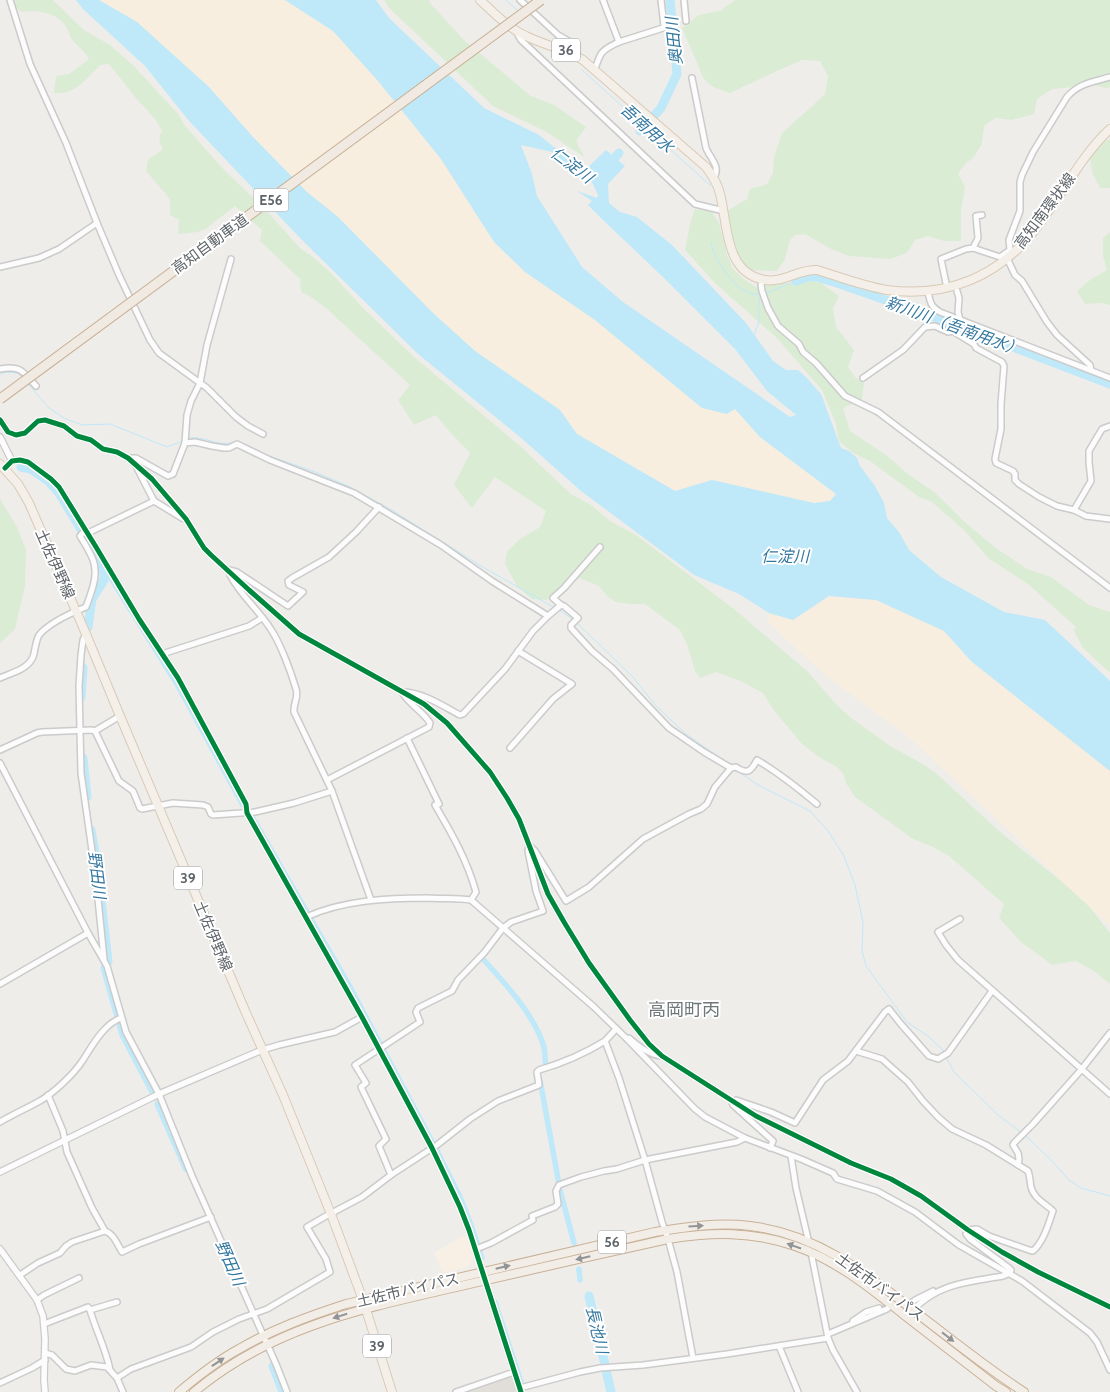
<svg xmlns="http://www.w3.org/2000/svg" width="1110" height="1392" viewBox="0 0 1110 1392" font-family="Cabin,'Noto Sans JP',sans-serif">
<rect width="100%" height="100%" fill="#efedea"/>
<polygon fill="#f8f0e4" points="467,1234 475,1256 468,1267 443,1273 434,1253"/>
<polygon fill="#e1ddd9" points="511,1376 513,1377 518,1392 463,1392"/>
<g fill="#daecd4">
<path d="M14,0H53L84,30L110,45L133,65L178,114L185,126L225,171L262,206L300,248L313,257L332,274L363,308L413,356L520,446L571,494L591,505L610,521L636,535L734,609L807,671L835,703L850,717L890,746L921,763L937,774L999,831L1061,881L1088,905L1110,933V984L1094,971L1076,961L1052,965L1039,955L1022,943L999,918L1004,904L949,856L931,846L913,839L855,797L846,783L843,773L837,767L819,757L802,744L775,712L763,693L743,682L716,672L700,678L695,671L687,644L680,630L645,604H630L616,602L608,597L599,586L579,578L565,585L546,600L532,599L517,586L505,564L507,552L520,539L540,527L546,511L495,477L472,508L454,485L470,453L447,429L436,415L414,425L398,400L410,385L327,309L311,297L301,292L300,279L260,241L262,230L235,206L207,228L198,232L178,234L179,220L170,215V200L165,193L146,171L148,160L163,149C159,142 158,138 162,131L156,120L135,97L109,64L100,65C86,79 76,95 54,93L56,76L69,74L89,59C83,48 76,46 71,38C69,35 69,31 67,28C57,12 38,10 22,12L16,8Z"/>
<polygon points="384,0 429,0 430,3 464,40 531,96 554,105 586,127 576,141 584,157 547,132 493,106 388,7"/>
<path d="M735,0H1110V87L1106,88L1094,85L1052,89L1037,99L1034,114L1012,120L995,118L984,126L982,144L973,158L966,163L958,174L965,187L961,211V241H944L928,236L915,240L907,253L890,259L849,256L831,249L805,234L795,235L790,240L785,259L777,271L748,270C730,248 733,237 727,211L747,199L750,189L767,184L773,173L774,157L782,133L811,107L825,94L828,76L820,61L802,60L777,71L730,93L713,87L704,79L682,28L699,15L720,11Z"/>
<polygon points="1110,139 1110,188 1100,188 1092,172 1090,157 1104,142"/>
<polygon points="695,209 712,212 719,223 727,255 733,269 745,280 756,287 775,284 793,283 805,281 820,282 839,296 833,308 836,327 854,350 848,367 855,377 864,383 862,399 843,408 850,431 886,455 908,474 934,492 967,524 996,548 1027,569 1051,577 1089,605 1110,612 1110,673 1083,648 1073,629 1077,628 1028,584 988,558 965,531 932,502 919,497 870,461 853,453 839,441 836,424 822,390 777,338 715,283 685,250 690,224"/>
<polygon points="1110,232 1110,305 1102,303 1085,304 1077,291 1090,280 1107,270 1103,256 1103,238"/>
<polygon points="0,499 17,527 26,550 25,586 15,629 0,643"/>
</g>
<g fill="#f7eedf">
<polygon points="99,0 285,0 333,31 378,81 441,159 494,242 525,272 595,320 735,409 760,437 837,494 829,501 814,503 712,480 675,491 577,434 560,410 475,351 432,312 338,217 307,192 253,137 209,87 137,22"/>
<polygon points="829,596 876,600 944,631 972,662 1110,771 1110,926 911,739 824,674 768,622 769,613 793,620"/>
</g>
<path fill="#bfe8f9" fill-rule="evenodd" d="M76,0H99L137,22L209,87L253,137L307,192L338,217L432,312L475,351L560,410L577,434L675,491L712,480L814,503L830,501L836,494L760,437L735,409L727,414L702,408L595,320L525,272L494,242L441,159L378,81L333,31L285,0H376L389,18L484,108L539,135L584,171L606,150L625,166L608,184L609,203L620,212L637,217L672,245L746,323L773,361L786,370H798L806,377L821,394L841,448L849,451L857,458L860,466L875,486L884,503L887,518L899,532L909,550L941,577L1004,612L1045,620L1110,681V771L972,662L944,631L876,600L829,596L793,620L769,613L739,594L694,575L581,491L520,437L418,354L300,238L190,122L145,66L83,9ZM521,145L552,152L580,178H587L593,184L598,195L597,198L577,191L592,201L588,205L604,221L664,278L735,349L767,391L796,415L790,417L623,302L582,267L537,196L532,174Z"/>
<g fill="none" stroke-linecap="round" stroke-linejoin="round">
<g stroke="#bfe8f9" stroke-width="1">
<polyline points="506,0 518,11"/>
<polyline points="582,70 711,186"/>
<path d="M711,243C714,259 733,287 749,293C752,295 757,294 761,294"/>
<polyline points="766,293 796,281"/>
<polyline points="754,335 759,322 759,296"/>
<polyline points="0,375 5,372 18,373 22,377"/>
<polyline points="28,384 49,408 64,418 82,425 110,424 167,447 183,441"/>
<path d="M188,438C206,435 217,448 235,442"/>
<polyline points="239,442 269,456 310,470 348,486 390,509 481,566 555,608"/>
<polyline points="559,610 574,620"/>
<polyline points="577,623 633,677 656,706 686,734 729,764"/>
<polyline points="736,770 758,785 810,811 828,831 844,856 855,885 863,922 862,950 866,966 907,1022 928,1036 943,1050 944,1054"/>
<polyline points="946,1057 954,1072 998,1115 1022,1133"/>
<polyline points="1025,1135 1053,1162 1069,1180 1081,1188 1110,1196"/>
</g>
<g stroke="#bfe8f9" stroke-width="5.5">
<polyline points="99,559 177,684 243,805"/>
<polyline points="251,815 349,985 437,1151 460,1197 471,1225 482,1258"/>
<path d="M484,960C506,985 534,1014 544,1047C545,1053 545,1061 546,1067"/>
<polyline points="540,1080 559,1184"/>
<polyline points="559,1186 574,1243"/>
<polyline points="579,1269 580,1280"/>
<polyline points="495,1302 521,1382"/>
</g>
<g stroke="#bfe8f9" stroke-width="9">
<polyline points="640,131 661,108 677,74 670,0"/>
<polyline points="608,165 619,153"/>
<polyline points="796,281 807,277 817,277 837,283 934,317 1110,384"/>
<polyline points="21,467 31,469 48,481 59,493 99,559 104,572 104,580 92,599 88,627"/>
<polyline points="81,697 83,668"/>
<polyline points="83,758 87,797"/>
<polyline points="91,830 96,858 108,961 105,968 124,1035 154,1092"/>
<polyline points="159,1104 187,1168"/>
<polyline points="589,1296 605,1365"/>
<polyline points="273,1366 283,1392"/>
<polyline points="606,1370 611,1392"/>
</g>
<polyline stroke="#cbcbca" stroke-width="5" stroke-dasharray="5 2.5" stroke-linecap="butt" points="879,1308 915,1300"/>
<g stroke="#cbcbcb" stroke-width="8">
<g id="minor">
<polyline points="10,0 30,64 66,143 97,223 119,275 150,340 159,353 207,388 236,417 248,426 263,434"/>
<polyline points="520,0 558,35 572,43 574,48 573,54"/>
<polyline points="684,0 686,21"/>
<polyline points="516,31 521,40 695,204 724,211"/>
<polyline points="619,42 663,28 664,26 661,0"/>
<path d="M594,70C597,65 598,59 601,54C605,48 613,45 619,42L603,0"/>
<path d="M692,78L706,148C710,158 721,167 714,177"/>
<polyline points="973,248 978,238 976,216 982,215"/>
<polyline points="1006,256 1015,275 1022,281 1047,322 1057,335 1090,365 1091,370"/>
<polyline points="0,267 39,258 59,249 97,223"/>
<polyline points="763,279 761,285 762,291 768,308 778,326 799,344 803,352 816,363 845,396 878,412 1110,588"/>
<path d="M947,288L941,259L966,249L973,248L1000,257L1010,250L1009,240L1020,211V182L1022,175L1033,152L1067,97C1079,83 1093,82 1110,77"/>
<path d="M928,292C930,302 931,307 940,312L1110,378"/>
<polyline points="955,331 956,333 974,344 976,348 1002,362 1004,366 1001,404 1001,429 995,459 996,463 1013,471 1015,474 1015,480 1019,484 1039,497 1057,506 1074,510 1086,516 1110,519"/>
<path d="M0,369C21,365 23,372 36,386"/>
<polyline points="863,378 903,350 925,327 935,326 948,332 955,331 960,320 958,312 959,298 957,291"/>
<polyline points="0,420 8,432 16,435 25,433 38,421 45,420 64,426 77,436 91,440 103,449 117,452 128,458 152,479 186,519 204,548 211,555 249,590 299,634 424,704 447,723 490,772 507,798 519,819 548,894 564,922 589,963 630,1020 649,1044 662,1056 756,1116 851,1163 891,1179 921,1196 968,1230 1002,1252 1038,1272 1110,1307"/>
<polyline points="185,443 195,442 212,446 224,448 229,448 237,444 270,460 354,493 441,545 492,581 548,616"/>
<polyline points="128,458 136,458 168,476 173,474 185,443 187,415 191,401 200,383 207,345 231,259"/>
<polyline points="136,466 154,501 182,518 186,519"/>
<polyline points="5,468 12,461 20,460 28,462 51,479 59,487 96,547 139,619 178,678 246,804 247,813 362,1017 432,1148 460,1207 469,1230 521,1392"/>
<polyline points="1074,510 1091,481 1089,462 1089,451 1102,429 1110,426"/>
<polyline points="88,533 154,501"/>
<polyline points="229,570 237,572 288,606 303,592 289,585 288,581 292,578 329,557 356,532 379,507"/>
<path d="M230,575C240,595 258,609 270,628C280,642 291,672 296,689C299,697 293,704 294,712L332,791L371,900"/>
<polyline points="86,634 83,640 81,655 79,686 81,773 96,879 104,959"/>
<polyline points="162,654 249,626 262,618"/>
<path d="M0,678C13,672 30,669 34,654C35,648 36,641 39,635C50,622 71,613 86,607C91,593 99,575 93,560C90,552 85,544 80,536L85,530"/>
<path d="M404,692C424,693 443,706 460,715L463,714L505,669L533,631L548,616L561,605L553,598L564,588L600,547"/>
<polyline points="95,731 119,781 133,791 140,808 142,809 173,803 203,805 208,807 211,814 213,815 255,812 294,803 332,791"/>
<path d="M407,738L439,804L435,805C452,834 467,860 476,892L471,900"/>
<polyline points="510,748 553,699 572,684 518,651"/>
<polyline points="0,750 37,733 42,732 91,730 95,731 120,716"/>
<polyline points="0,763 88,933 107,966 126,1032 159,1094 192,1176 276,1364 287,1392"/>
<path d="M731,768L736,767C748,775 751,771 757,760C779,773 798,788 817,804"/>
<path d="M327,780L429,727L430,723C423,711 408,704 402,692"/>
<polyline points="531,847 535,851 566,901 589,887 643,839 689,814 701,809 707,804 715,787 731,768 704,752 669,728 613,669 592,651 571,628 571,625 578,618 564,606 561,605"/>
<path d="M306,917C344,900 388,898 428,898C443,899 457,898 471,900L594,1007L627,1039L629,1038C638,1046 649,1055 661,1056"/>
<polyline points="960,919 938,932 946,945 958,960 1110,1094"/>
<polyline points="0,984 88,933"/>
<polyline points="616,1029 605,1041 619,1078 645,1160 662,1222 668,1239 677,1272 693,1358"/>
<polyline points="627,1039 695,1109 705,1117 745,1138 801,1159 833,1173 837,1179 877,1191 915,1212 959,1245 1022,1281 1090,1333 1097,1342 1110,1370"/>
<polyline points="262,1050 279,1045 335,1032 362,1017"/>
<path d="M856,1051L882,1059L908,1082L923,1101L938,1117L952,1129L986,1145L1028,1171C1030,1176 1030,1182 1031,1187C1034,1199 1045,1203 1053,1211C1048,1225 1044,1241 1033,1251L1029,1250L989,1236L977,1229L968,1230L966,1234L970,1239L1009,1268L1011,1270L1010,1273L1003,1276C968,1282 939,1283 913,1310"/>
<path d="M48,1095L63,1131L67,1152L92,1208L105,1231C114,1234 117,1244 122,1252L139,1244L211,1217"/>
<path d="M0,1122C12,1115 25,1109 38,1102C53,1094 74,1074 83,1060C92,1046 104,1024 121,1018"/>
<polyline points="770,1148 773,1141 733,1105 732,1102 736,1100 771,1112 795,1123 823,1080 848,1061 885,1012 889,1009 900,1023 929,1056 938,1059 948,1053 992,991"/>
<polyline points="791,1156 796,1188 809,1243"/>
<polyline points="1018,1165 1019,1159 1018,1153 1013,1145 1014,1143 1033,1124 1081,1070 1110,1033"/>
<polyline points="391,1175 379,1146 386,1139 361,1087 366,1083 355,1065 420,1022 416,1012 418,1008 452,991 458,980 484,953 503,928 511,922 543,911 536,891 528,851 529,845"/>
<polyline points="476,1249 491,1243 533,1220 532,1216 555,1207 558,1204 556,1191 559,1185 581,1177 604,1171 617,1169 645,1160 737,1142 745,1138"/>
<polyline points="811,1252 828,1338 833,1350 857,1392"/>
<polyline points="20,1275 38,1263 60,1253 66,1246 72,1242 105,1231"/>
<polyline points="37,1300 44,1295 79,1278"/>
<polyline points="915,1300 933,1291"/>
<polyline points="853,1321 866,1312 879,1308"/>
<polyline points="44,1324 88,1307 90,1310"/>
<polyline points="828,1334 887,1309 891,1305"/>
<polyline points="779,1346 798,1392"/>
<polyline points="45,1353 52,1355 66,1369 75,1371 91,1365 107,1367 117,1378 123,1392"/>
<path d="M110,1370C106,1349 96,1331 90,1310L117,1302"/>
<path d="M117,1378L131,1369L191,1347L213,1332L239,1319L267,1309L330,1272L326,1259L307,1227L326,1216L362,1197L391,1175L437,1145L470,1119L498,1101L539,1085L537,1072L539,1070C563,1063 584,1054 605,1041"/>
<polyline points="0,1383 32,1368 45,1360"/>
<polyline points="520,1388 580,1372 600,1368 643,1365 727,1354 828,1338"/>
<polyline points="456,1392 514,1372"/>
</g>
</g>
<g stroke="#cbcbcb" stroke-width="8">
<g id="tertiary">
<polyline points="0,437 12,461"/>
<polyline points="0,1172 159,1094 262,1050"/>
<polyline points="0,1249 37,1300 43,1316 45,1339 44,1380 45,1392"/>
</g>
</g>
<g stroke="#d9cab6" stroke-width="10">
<g id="primary">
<path d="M480,0C494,13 508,28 526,36C546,46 564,48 583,60L706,167C712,175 718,184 720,194C728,224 724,273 765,280C783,283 799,269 817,270C840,277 863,286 887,290C948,298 1000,276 1037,227C1062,195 1080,157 1110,129"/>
<polyline points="0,464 18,484 29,503 86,634 120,716 246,1013 283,1095 331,1214 363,1300 392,1392"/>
</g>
</g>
<g stroke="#c8b196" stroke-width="10">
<g id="trunk">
<path d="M179,1392C198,1376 217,1361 239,1349C273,1329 309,1316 346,1304L655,1232C687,1227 718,1222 750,1226C819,1234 869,1276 922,1317C956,1343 988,1369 1024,1392"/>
<path d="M194,1392C274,1325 366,1308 465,1285C533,1269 600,1254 668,1239C712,1232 752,1231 795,1246C836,1260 870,1288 903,1314C934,1338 965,1362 996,1386L1006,1392"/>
</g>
</g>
<use href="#minor" stroke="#fdfcfc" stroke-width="5"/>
<use href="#tertiary" stroke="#fdfcfc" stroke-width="5.5"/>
<use href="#primary" stroke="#f4f0e9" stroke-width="8"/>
<use href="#trunk" stroke="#f2ede6" stroke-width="8"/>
<g stroke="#c8b196" stroke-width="11" stroke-linecap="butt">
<polyline id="motorway-bridge" points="0,399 541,0"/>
</g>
<use href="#motorway-bridge" stroke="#f1eae2" stroke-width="9"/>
<g stroke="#fff" stroke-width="8">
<g id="cycleway">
<polyline points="0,420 8,432 16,435 25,433 38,421 45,420 64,426 77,436 91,440 103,449 117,452 128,458 152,479 186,519 204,548 211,555 249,590 299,634 424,704 447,723 490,772 507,798 519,819 548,894 564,922 589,963 630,1020 649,1044 662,1056 756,1116 851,1163 891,1179 921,1196 968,1230 1002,1252 1038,1272 1110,1307"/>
<polyline points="5,468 12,461 20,460 28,462 51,479 59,487 96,547 139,619 178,678 246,804 247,813 362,1017 432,1148 460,1207 469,1230 521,1392"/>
</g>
</g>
<use href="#cycleway" stroke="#00873e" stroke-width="5"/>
</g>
<defs><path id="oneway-solid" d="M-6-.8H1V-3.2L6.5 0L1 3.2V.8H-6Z" transform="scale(1.25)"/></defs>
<g fill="#929495">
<use href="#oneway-solid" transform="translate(696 1226) rotate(-4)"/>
<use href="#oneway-solid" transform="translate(794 1246) rotate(-161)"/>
<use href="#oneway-solid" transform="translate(583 1258) rotate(167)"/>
<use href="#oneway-solid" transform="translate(503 1267) rotate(-13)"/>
<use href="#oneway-solid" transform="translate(340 1316) rotate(163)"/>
<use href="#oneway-solid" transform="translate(948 1337) rotate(38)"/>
<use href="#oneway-solid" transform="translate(218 1362) rotate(-34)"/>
</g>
<g text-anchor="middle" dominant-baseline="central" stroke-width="4" stroke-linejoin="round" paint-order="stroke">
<g fill="#fff" stroke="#8e9296" stroke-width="1">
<rect x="552" y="38.5" width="28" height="23" rx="4"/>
<rect x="253.5" y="188.5" width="35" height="23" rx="4"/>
<rect x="174" y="866.5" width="28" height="23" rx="4"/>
<rect x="598" y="1230.5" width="28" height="23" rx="4"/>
<rect x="363" y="1334.5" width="28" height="23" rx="4"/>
</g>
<g font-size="14" font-weight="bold" fill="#5e6469">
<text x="566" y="50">36</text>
<text x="271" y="200">E56</text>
<text x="188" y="878">39</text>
<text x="612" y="1242">56</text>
<text x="377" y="1346">39</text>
</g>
<g font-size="15" fill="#5e6469" stroke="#fff">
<text transform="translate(1045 211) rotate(-53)">高知南環状線</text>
<text transform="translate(210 244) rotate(-36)">高知自動車道</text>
<text transform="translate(55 564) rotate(66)">土佐伊野線</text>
<text transform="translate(213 936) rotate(67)">土佐伊野線</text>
<text transform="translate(880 1287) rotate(36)">土佐市バイパス</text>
<text transform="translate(408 1290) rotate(-13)">土佐市バイパス</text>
</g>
<g font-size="16" font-style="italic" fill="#3478a0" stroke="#fff">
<text transform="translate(674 41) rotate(-96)">奥田川</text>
<text transform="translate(647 128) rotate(42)">吾南用水</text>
<text transform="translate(572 165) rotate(37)">仁淀川</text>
<text transform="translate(954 326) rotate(20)">新川川（吾南用水）</text>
<text x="785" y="556">仁淀川</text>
<text transform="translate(97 875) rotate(83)">野田川</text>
<text transform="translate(230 1263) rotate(66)">野田川</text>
<text transform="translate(597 1330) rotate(77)">長池川</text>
</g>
<g font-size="18" fill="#6f777b" stroke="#fff">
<text x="684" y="1010">高岡町丙</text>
</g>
</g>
</svg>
